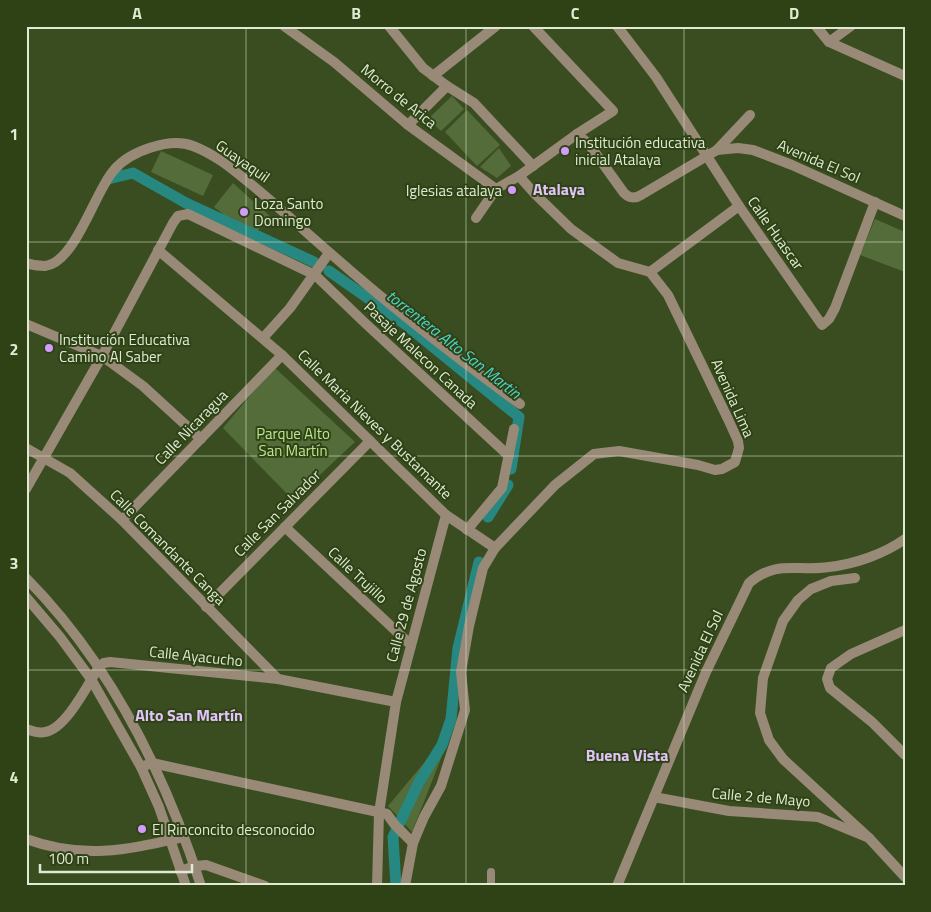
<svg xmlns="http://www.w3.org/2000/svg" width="931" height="912" viewBox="0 0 931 912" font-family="'Titillium Web',sans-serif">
<rect width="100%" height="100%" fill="#394d21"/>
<g fill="#546c39">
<polygon points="452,96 464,109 441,131 428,119"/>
<polygon points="467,110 500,145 477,166 445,132"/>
<polygon points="499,148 511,166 497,178 480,167"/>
<polygon points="161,151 213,175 203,196 151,172"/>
<polygon points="233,183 272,218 251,236 214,207"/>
<polygon points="875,219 905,232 905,272 860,255"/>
<polygon points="274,367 355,442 293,500 223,428"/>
<polygon points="453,728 412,832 388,806"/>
</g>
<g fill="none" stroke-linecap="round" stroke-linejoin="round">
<g stroke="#278882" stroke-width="11">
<polyline points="108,179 133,173 186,203 314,262"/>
<polyline points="329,271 405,324 519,417 511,469"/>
<polyline points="488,517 508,485"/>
<polyline points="396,886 393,837 419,782 442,745 451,719 458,648 479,562"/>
</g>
<polyline stroke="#998977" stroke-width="8" points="491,872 491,886"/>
<g stroke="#998977" stroke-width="10">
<polyline points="284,26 334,62 408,125 496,189"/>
<polyline points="389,26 423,68 447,86 474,103 533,166"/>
<polyline points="617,26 656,77 739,206 822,325 829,319 835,308 875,202"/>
<polyline points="816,26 829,42 905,76"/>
<polyline points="829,42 851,26"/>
<polyline points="433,76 496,26"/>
<polyline points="408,125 447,86"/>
<path d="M577,134L588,143L624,193C629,198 635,199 641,195L717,150L750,115"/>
<polyline points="717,150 738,148 753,150 792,165 905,216"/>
<polyline points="476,218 496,189 519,176 577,134 613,111 533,26"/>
<polyline points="158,250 282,355 446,515 495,548"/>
<path d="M26,263C32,265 39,266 45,266C75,263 95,191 114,170C130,151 170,137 193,146C214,154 230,167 247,181C276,204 302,229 330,253C390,306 454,356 520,404"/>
<polyline points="650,272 739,206"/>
<polyline points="26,324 102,356 143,386 201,439"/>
<polyline points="263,338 290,308 329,253"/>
<polyline points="26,448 70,473 122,520 278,679"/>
<polyline points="26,489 102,356 173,223 178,216 188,214 315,275 365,323 509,456"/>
<polyline points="122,520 282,355"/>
<polyline points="285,527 411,645"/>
<polyline points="467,530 502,488 514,429"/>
<polyline points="855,578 831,581 811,589 798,600 783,621 763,678 760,713 769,740 783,759 869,838"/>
<polyline points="206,607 370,441"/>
<polyline points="905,630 851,654 831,668 827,679 830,688 872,722 905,755"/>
<path d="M26,729C32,731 39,734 45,732C66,729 88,684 99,667L104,663L110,662L278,679L396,702"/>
<polyline points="141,767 152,763 387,814 395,825 413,843"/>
<polyline points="654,797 729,811 818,817 869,838 905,877"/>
<path d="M26,839C84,860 126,850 184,837"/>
<polyline points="180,871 195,866 206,865 265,886"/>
<polyline points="377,886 379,813 396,702 446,515"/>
<polyline points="405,886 413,843 424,817 441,786 465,710 461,672 469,626 483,568 495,548 555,485 594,454 619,451 698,465 715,470 722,469 735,462 739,448 738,441 728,419 668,295 650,272 618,263 571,229 535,194 519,176"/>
<path d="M617,886L706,672L749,583C777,559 797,572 829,567C855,564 884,554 905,539"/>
</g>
<g stroke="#998977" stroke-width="10">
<path d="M26,578C109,662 165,774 201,886"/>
<polyline points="26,597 60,637 91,679 141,767 159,807 186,886"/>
</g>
</g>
<path fill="none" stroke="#deebd2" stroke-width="1" stroke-opacity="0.55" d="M246,26V886M466,26V886M684,26V886M26,242H905M26,456H905M26,670H905"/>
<g fill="#d39cfc" stroke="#2f4216" stroke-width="2">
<circle cx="565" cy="151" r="5"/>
<circle cx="512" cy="190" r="5"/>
<circle cx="244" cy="212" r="5"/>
<circle cx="49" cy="348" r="5"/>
<circle cx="142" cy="829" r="5"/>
</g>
<g text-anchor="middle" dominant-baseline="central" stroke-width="4" stroke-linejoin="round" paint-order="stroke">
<g font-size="15" fill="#deebd2" stroke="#2f4216">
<text transform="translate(399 96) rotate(39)">Morro de Arica</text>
<text transform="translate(243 161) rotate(35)">Guayaquil</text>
<text transform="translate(819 161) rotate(23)">Avenida El Sol</text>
<text transform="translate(776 233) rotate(55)">Calle Huascar</text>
<text transform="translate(421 355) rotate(43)">Pasaje Malecon Canada</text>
<text transform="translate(733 398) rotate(66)">Avenida Lima</text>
<text transform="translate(375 424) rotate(44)">Calle Maria Nieves y Bustamante</text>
<text transform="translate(191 427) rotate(-46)">Calle Nicaragua</text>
<text transform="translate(277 513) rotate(-45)">Calle San Salvador</text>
<text transform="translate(168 547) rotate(45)">Calle Comandante Canga</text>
<text transform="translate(358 575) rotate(43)">Calle Trujillo</text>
<text transform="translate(406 605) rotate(-75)">Calle 29 de Agosto</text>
<text transform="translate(700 651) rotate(-65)">Avenida El Sol</text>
<text transform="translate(196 656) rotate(6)">Calle Ayacucho</text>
<text transform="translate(761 797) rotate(5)">Calle 2 de Mayo</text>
</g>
<g font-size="15" fill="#deebd2" stroke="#2f4216" text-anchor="start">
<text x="575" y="142">Institución educativa<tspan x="575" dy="17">inicial Atalaya</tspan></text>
<text x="502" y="190" text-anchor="end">Iglesias atalaya</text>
<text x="254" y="203">Loza Santo<tspan x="254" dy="17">Domingo</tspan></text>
<text x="59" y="339">Institución Educativa<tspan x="59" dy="17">Camino Al Saber</tspan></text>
<text x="152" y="829">El Rinconcito desconocido</text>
</g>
<g font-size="15" fill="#bce591" stroke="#2f4216">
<text x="293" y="433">Parque Alto<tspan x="293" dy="17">San Martín</tspan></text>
</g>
<g font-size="16" font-weight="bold" fill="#e1c4fa" stroke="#2f4216">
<text x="559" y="189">Atalaya</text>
<text x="189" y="715">Alto San Martín</text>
<text x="627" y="755">Buena Vista</text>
</g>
<g font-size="16" font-style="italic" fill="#4dd6ce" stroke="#2f4216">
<text transform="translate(454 344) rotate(38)">torrentera Alto San Martin</text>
</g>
</g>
<rect width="931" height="912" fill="none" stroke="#2f4216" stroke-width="55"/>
<path d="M40 864v8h152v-8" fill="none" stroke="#deebd2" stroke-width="2.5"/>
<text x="48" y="864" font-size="15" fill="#deebd2" stroke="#2f4216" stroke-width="4" paint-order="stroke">100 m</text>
<rect x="28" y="28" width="876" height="856" fill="none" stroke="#deebd2" stroke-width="2"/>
<g font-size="16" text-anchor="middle" font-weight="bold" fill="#deebd2">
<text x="137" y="19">A</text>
<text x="356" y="19">B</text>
<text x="575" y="19">C</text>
<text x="794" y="19">D</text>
<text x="14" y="140">1</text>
<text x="14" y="355">2</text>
<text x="14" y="569">3</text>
<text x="14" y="783">4</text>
</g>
</svg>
